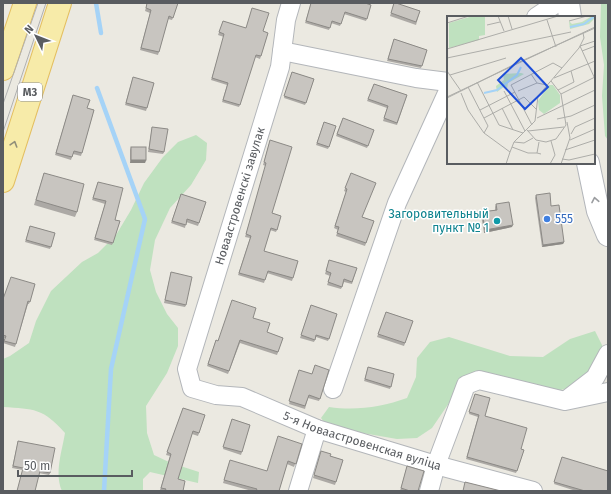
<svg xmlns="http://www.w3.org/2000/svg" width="611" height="494" viewBox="0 0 611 494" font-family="'Fira Sans',sans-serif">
<rect width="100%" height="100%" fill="#ebe9e1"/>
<g fill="#bfe1bf">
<polygon points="601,3 608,3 608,140 605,136 602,96 604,65 600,37"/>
<path d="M196,135L207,143L206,160L191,185L170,208L155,240L150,270L156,292L167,314L178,328V346L167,373L146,406L147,433L154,455L171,463L199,472L198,483L150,472L143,479V491H62C54,474 62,451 65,433C43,408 34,409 3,407V359L10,356L29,343L36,321L51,291L82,262L98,253L116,235L131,210L144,183L163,157L178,142Z"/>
<path d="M595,331L603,347L598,362L577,385L558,391L494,374L466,378L432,428L417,438L397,439L328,427L321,418L329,407C356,411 382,407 407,398L416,377L417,358L430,342L449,337L510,356L543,357L570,339Z"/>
</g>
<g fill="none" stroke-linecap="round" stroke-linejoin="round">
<g stroke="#a5d3f7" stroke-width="4.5">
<polyline points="96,3 101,33"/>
<polyline points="97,88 145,219 111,369 104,491"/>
</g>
<g stroke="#b3b6ba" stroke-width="20">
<g id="street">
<path id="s1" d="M291,3L286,20L280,67L187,369L192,388L216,395L242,397L317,429L436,465L533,491"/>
<polyline points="536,17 557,3"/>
<polyline points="282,51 416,78 448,82"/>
<polyline points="333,389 397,203 448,91"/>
<polyline points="569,398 595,378 608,354"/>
<polyline points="298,491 317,429"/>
<polyline points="429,491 436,465 466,385 479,380 565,401 608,392"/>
</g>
</g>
<g stroke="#b2b5ba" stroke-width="24">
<g id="secondary">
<polyline points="568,3 570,17"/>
<polyline points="588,163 598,211 608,235"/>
</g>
</g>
<g stroke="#e4bf60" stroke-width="24">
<g id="primary">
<polyline points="3,69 25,3"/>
<polyline points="3,181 60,3"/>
</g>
</g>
<use href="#street" stroke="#fff" stroke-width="18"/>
<use href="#secondary" stroke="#fff" stroke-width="22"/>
<use href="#primary" stroke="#f7eba9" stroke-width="22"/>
<g stroke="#b1b2b2" stroke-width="1">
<polyline points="3,104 38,3"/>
<polyline points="3,132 46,3"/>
</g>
</g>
<g fill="#aca9a5">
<polygon points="147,3 178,3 172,20 168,19 158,55 140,50 150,13 145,11"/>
<polygon points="311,3 371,5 366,21 344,14 340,26 331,23 329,30 305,23"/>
<polygon points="394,3 420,11 416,25 390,16"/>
<polygon points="223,21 245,28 263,31 268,33 260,59 255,57 239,107 222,102 227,85 211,80 224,37 218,35"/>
<polygon points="394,39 427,50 421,68 387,61"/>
<polygon points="292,72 314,79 305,105 284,98"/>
<polygon points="132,80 154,83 146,111 125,105"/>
<polygon points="374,84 407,95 397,125 383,121 387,108 367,101"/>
<polygon points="73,95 87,108 94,110 81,156 73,154 71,160 55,155"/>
<polygon points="343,118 374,130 367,148 336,136"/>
<polygon points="324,122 336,126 328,149 316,145"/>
<polygon points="152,127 164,152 163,154 148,152"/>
<polygon points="270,140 272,213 281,216 276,232 270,230 264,251 298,261 292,281 267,273 264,283 238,275 250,238 245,237 266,166 263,165"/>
<polygon points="131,147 146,160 145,163 130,163 130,150"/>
<polygon points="44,173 77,212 75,217 34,205"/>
<polygon points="351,173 362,217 374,221 365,246 336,236 338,230 334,228 346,192 344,191"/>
<polygon points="98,182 115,220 120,221 112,245 94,240 105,204 92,200"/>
<polygon points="181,194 206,202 198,226 186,222 185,228 171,223"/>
<polygon points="536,195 551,206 564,242 563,244 542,247 535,198"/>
<polygon points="496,204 512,227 484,233 481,215 482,212 495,210 495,207"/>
<polygon points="30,226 55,233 50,249 25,242"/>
<polygon points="329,260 357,268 352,284 344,282 341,289 327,285 330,276 325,274"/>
<polygon points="171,272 186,305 185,307 164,303"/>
<polygon points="35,284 29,304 28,304 15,347 3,343 5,338 3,338 3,299"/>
<polygon points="311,305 337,314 328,341 316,337 314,342 300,338"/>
<polygon points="386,312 413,321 404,346 377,337"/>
<polygon points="253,318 267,332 283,338 277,355 240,343 228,374 207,366 216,340 218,341"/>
<polygon points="368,367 394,374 390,389 364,381"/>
<polygon points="299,370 312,374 329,370 319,401 308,398 305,409 289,404"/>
<polygon points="475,394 485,416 521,449 524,450 516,473 466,459 478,417 469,414"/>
<polygon points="183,408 205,415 198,436 192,434 178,479 183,491 164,491 160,490 170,456 166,455"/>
<polygon points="232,419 250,425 241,455 223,449"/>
<polygon points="18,441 50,473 49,475 12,468"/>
<polygon points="302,444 294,467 287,464 279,491 252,491 223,483 229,463 267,471"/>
<polygon points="321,451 330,456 343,460 335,485 313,478"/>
<polygon points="562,457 608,491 576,491 554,484"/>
<polygon points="407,466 418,491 400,491"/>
</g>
<g fill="#8c8a86">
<polygon points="131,160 146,160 145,163 130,163"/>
<polygon points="513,225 512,227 484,233 485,230"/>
<polygon points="564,242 563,244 542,247 543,245"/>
</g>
<g fill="#c8c5c0" stroke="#8c8a86">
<polygon points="147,3 178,3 173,18 169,16 159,52 141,48 151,10 146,8"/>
<polygon points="311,3 365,3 371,5 367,19 345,12 341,24 332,21 330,28 306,21"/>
<polygon points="394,3 396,3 420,11 416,22 391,13"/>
<polygon points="252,8 269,13 263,31 268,33 261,56 256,55 240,105 223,100 228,83 212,78 224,34 219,32 223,21 246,28"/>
<polygon points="394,39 427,50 422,66 388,59"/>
<polygon points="292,72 314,79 306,103 284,96"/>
<polygon points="133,77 154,83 147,108 126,103"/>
<polygon points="374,84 407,95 397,123 384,118 388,106 368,99"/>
<polygon points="73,95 90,100 87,108 94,110 82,153 74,151 72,157 56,153"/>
<polygon points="343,118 374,130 368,146 337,134"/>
<polygon points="324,122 336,126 329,147 317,143"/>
<polygon points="152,127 168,129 164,152 149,149"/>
<polygon points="270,140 292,147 272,213 281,216 277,230 271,228 264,251 298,261 293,278 268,271 265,280 239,273 251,236 246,234 266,163 264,162"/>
<rect x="131" y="147" width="15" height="13"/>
<polygon points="44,173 84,184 77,212 36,200"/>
<polygon points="351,173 376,183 362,217 374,221 366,243 337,233 339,227 335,226 347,189 345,188"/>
<polygon points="98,182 123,188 115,220 120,221 113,243 95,238 106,201 93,198"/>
<polygon points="550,193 551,206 559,205 564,242 543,245 536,195"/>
<polygon points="181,194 206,202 199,223 187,219 186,225 172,221"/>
<polygon points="509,202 513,225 485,230 482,212 497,210 496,204"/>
<polygon points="30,226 55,233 51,247 26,240"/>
<polygon points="329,260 357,268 352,282 344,279 342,287 328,282 331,273 326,271"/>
<polygon points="171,272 192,277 186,305 165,300"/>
<polygon points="11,277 35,284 30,302 28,301 16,344 4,341 6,336 3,335 3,299"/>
<polygon points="232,300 256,308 253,318 270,323 267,332 283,338 278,352 240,340 229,371 208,364 216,340 218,341"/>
<polygon points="311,305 337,314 329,339 316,335 315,340 301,335"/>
<polygon points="386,312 413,321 405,343 378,334"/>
<polygon points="315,365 329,370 320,399 309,395 305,406 289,401 299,370 312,374"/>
<polygon points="368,367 394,374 391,387 365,379"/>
<polygon points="475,394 490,398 485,416 527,428 521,449 524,450 517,471 467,457 479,415 469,412"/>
<polygon points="183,408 205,415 199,433 193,431 178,479 185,481 183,491 165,491 166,489 161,488 171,454 167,452"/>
<polygon points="232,419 250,425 242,452 223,447"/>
<polygon points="278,436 302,444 296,464 288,461 279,491 256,491 257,489 224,480 230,460 267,471"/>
<polygon points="18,441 55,448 50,473 40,471 35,491 17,491 23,468 13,466"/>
<polygon points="321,451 331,454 330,456 343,460 336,482 314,475"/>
<polygon points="562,457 608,471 608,491 585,491 554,482"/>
<polygon points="407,466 424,471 418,491 410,491 401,488"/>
<polygon points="465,482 501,491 463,491"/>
</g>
<defs><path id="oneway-chevron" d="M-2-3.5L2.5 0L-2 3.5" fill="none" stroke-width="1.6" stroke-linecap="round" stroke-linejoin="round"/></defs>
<use stroke="#908e7a" href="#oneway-chevron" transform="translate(14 144) rotate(-73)"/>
<use stroke="#9b9da0" href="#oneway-chevron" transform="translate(595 200) rotate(-101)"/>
<circle fill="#3f7fe0" stroke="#fff" stroke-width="1.5" cx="547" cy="219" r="4"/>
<circle fill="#0f9aa8" stroke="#fff" stroke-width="1.5" cx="497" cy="221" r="4"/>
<g text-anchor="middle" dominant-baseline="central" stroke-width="3" stroke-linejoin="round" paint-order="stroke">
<rect fill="#fff" stroke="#8b8d90" stroke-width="1" x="18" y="83" width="24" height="18" rx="3"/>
<g font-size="11" font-weight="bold" fill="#595c60">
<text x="30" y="92">М3</text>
</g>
<g font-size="12" fill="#595c60" stroke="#fff">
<text transform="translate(240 196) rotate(-73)">Новаастровенскі завулак</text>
<text stroke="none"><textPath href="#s1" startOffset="580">5-я Новаастровенская вуліца</textPath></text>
</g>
<g font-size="12" fill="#0d838f" stroke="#fff" text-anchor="end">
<text x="489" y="214">Загоровительный<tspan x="489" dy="14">пункт № 1</tspan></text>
</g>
<g font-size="12" fill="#366cbe" stroke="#fff" text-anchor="start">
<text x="555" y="219">555</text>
</g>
</g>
<g transform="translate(447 16)">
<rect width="148" height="148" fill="#ebe9e1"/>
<path d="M26,0H38V19L32,20V24L2,32V7ZM145,0L148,2L142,8L123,13L122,5L125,8L135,6ZM56,58L74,57L77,58L61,67L60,73L58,70L50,76L49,70L57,64ZM102,69H106L113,79V87L97,98L92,94L91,85Z" fill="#bfe1bf"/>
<path fill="none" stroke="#a5d3f7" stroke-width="2" d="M123,11L137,8L148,0M37,77L50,74L70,59L74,51"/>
<path fill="none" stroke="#adada9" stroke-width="1" d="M51,0L57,15M61,0L65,13M100,4L109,31M122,5L140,0M0,7L22,0M40,9L53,6M148,25L133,30L148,63M0,33L111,0M135,35L148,30M0,42L124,16M0,55L14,75M84,58L90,67L100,69M3,59L59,42M107,62L148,45M30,66L52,109L76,117M21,71L41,110L37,117M111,74L127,66L124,55M57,75L78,115M71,75L90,67M14,77L21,94L37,117L63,136L59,148M114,78L148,61M0,81L148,11M0,82L70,47L148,12M55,92L66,114M33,94L68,76M37,102L77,81L90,94M90,102L148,74M110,103L124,100L148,89M85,109L64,69L106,47L115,52M80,114L89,124L99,126L109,123L119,109L114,78L104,65M81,115L117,111M124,118L128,111L148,102M123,124L148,113M67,126L77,127L86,122M92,126L90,137L94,138M65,131L81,137H90M118,134L148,124M63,136L67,126L88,105L91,80L132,32L137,22L136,17M115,143L122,144L148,138M103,148L108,139L104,125M114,148L123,122L120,106"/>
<path fill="#1d4ed8" fill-opacity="0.15" stroke="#1d4ed8" stroke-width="2" d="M74,42L101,71L78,93L51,64Z"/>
<rect width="148" height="148" fill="none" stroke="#595c60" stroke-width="2"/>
</g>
<rect width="611" height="494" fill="none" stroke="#595c60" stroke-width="8"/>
<g transform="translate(36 36) rotate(313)" stroke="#ffffff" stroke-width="3" paint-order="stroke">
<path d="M0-3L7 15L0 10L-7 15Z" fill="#595c60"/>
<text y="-6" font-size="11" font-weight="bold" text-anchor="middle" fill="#595c60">N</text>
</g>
<path d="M18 470v6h114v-6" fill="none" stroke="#595c60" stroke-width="2"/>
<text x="24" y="470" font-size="12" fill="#595c60" stroke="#ffffff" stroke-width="3" paint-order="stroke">50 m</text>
</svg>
